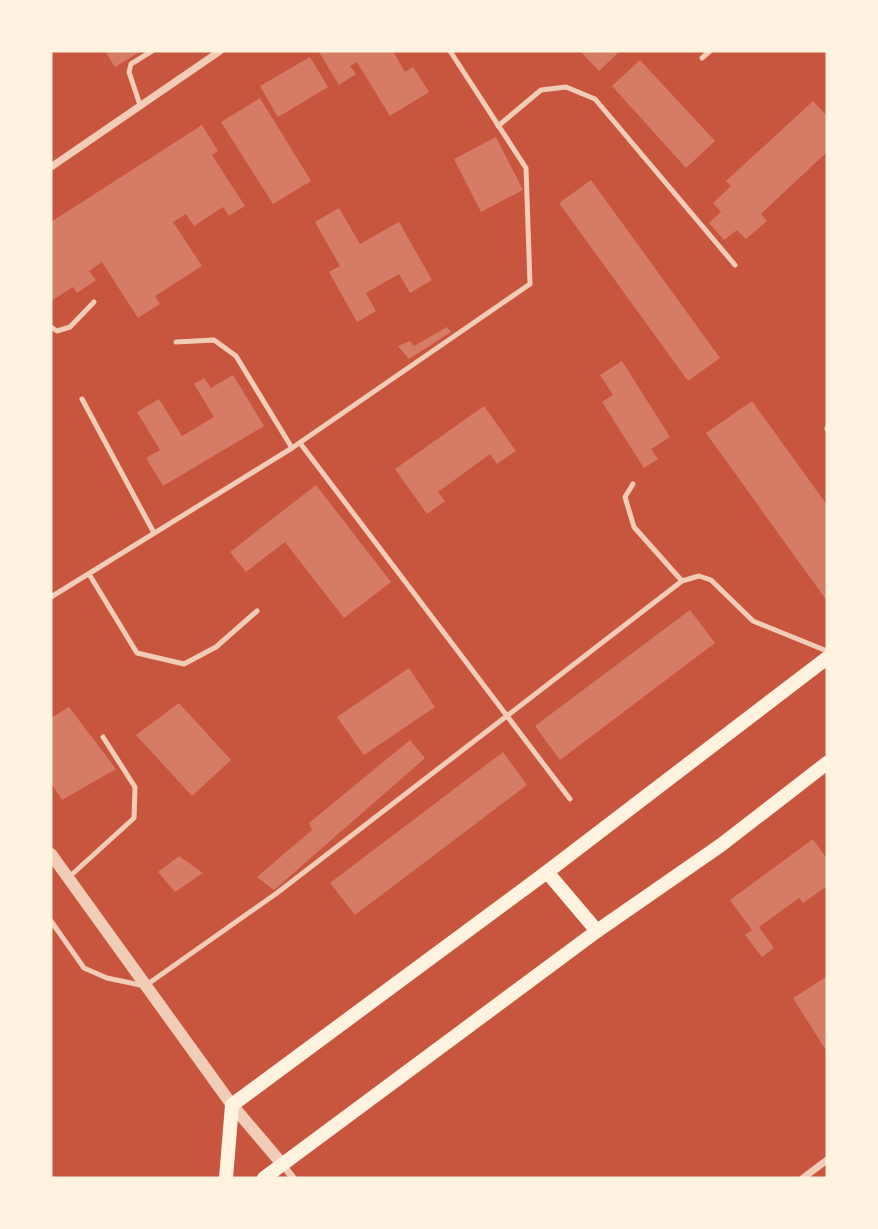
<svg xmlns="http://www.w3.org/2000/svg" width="878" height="1229" viewBox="0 0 878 1229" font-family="'Roboto Serif',serif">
<rect width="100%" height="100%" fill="#c8553d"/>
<g fill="#d67c66">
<polygon points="105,51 141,51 115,67"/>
<polygon points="322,51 393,51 405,72 413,67 429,92 390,116 357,62 350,66 356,74 339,85 319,52"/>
<polygon points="580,51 620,51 599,71"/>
<polygon points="310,57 328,87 278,117 260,86"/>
<polygon points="640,60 715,141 686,168 612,86"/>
<polygon points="260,98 311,181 273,204 221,122"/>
<polygon points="813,101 827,116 827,152 761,214 767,221 746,239 737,230 724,240 709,223 721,212 713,203 731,186 726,181"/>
<polygon points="202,125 218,151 212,155 245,206 229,216 223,207 194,226 186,214 173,222 202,266 155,296 160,304 138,318 102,262 89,271 96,280 77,293 73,287 51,301 51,222"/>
<polygon points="496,137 523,190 481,212 454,159"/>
<polygon points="591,180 720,358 688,381 559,203"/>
<polygon points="339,208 360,244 399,222 432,280 410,293 399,274 366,293 376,311 357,322 329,272 340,266 315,222"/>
<polygon points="447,327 451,332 409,359 398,346 410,341 414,346"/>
<polygon points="622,361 670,437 651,449 658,459 644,468 602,402 613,395 600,375"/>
<polygon points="233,375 264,426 163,486 146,458 160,450 137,412 159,399 182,436 214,417 194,384 204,378 211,388"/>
<polygon points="752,401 827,505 827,601 706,433"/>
<polygon points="484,406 516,451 497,464 490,454 438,492 445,501 427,514 395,469"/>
<polygon points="316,485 391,582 344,618 285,542 246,572 230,552"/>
<polygon points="690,610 715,643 560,760 535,726"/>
<polygon points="409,668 435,707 364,755 337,717"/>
<polygon points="179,703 231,760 192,796 136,735"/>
<polygon points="69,707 116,769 62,800 51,783 51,718"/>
<polygon points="410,740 425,758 274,890 257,877 312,830 309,823"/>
<polygon points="503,752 527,785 355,915 330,883"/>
<polygon points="813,839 827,859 827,886 803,903 799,898 759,927 774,948 762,957 745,935 752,930 730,900"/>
<polygon points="179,856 203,873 175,892 158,872"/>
<polygon points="826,977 827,979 827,1052 793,998"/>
</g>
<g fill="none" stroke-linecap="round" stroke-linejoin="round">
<g stroke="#f1ccb7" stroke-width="5">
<polyline points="702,58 710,51"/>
<polyline points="140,105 129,72 131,64 152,51"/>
<polyline points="498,126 541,90 566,87 595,99 735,265"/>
<polyline points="51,327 57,331 70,327 94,302"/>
<polyline points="176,342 214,340 236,356 292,448"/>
<polyline points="82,399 154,533"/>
<polyline points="827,428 827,429"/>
<polyline points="300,443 570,799"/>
<polyline points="633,484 625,497 634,527 682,581"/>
<polyline points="89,574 137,653 184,664 216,647 257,611"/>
<polyline points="51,597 292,448 530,284 526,168 450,51"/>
<polyline points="68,878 134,818 135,787 103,737"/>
<polyline points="51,921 84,968 107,978 145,986 277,893 682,581 699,576 711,580 753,621 827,651"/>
</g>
<g stroke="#f1ccb7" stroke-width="7">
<polyline points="51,167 220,51"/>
<polyline points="283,1165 293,1178"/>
<polyline points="803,1178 827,1160"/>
</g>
<polyline stroke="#f1ccb7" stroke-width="12" points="51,854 232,1105 283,1165"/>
<g stroke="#fff3e0" stroke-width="14">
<polyline points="547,872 597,931"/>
<polyline points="226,1178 232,1105 547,872 827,658"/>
<polyline points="264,1178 597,931 721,845 827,763"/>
</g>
</g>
<rect width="878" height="1229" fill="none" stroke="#fff3e0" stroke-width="105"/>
</svg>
